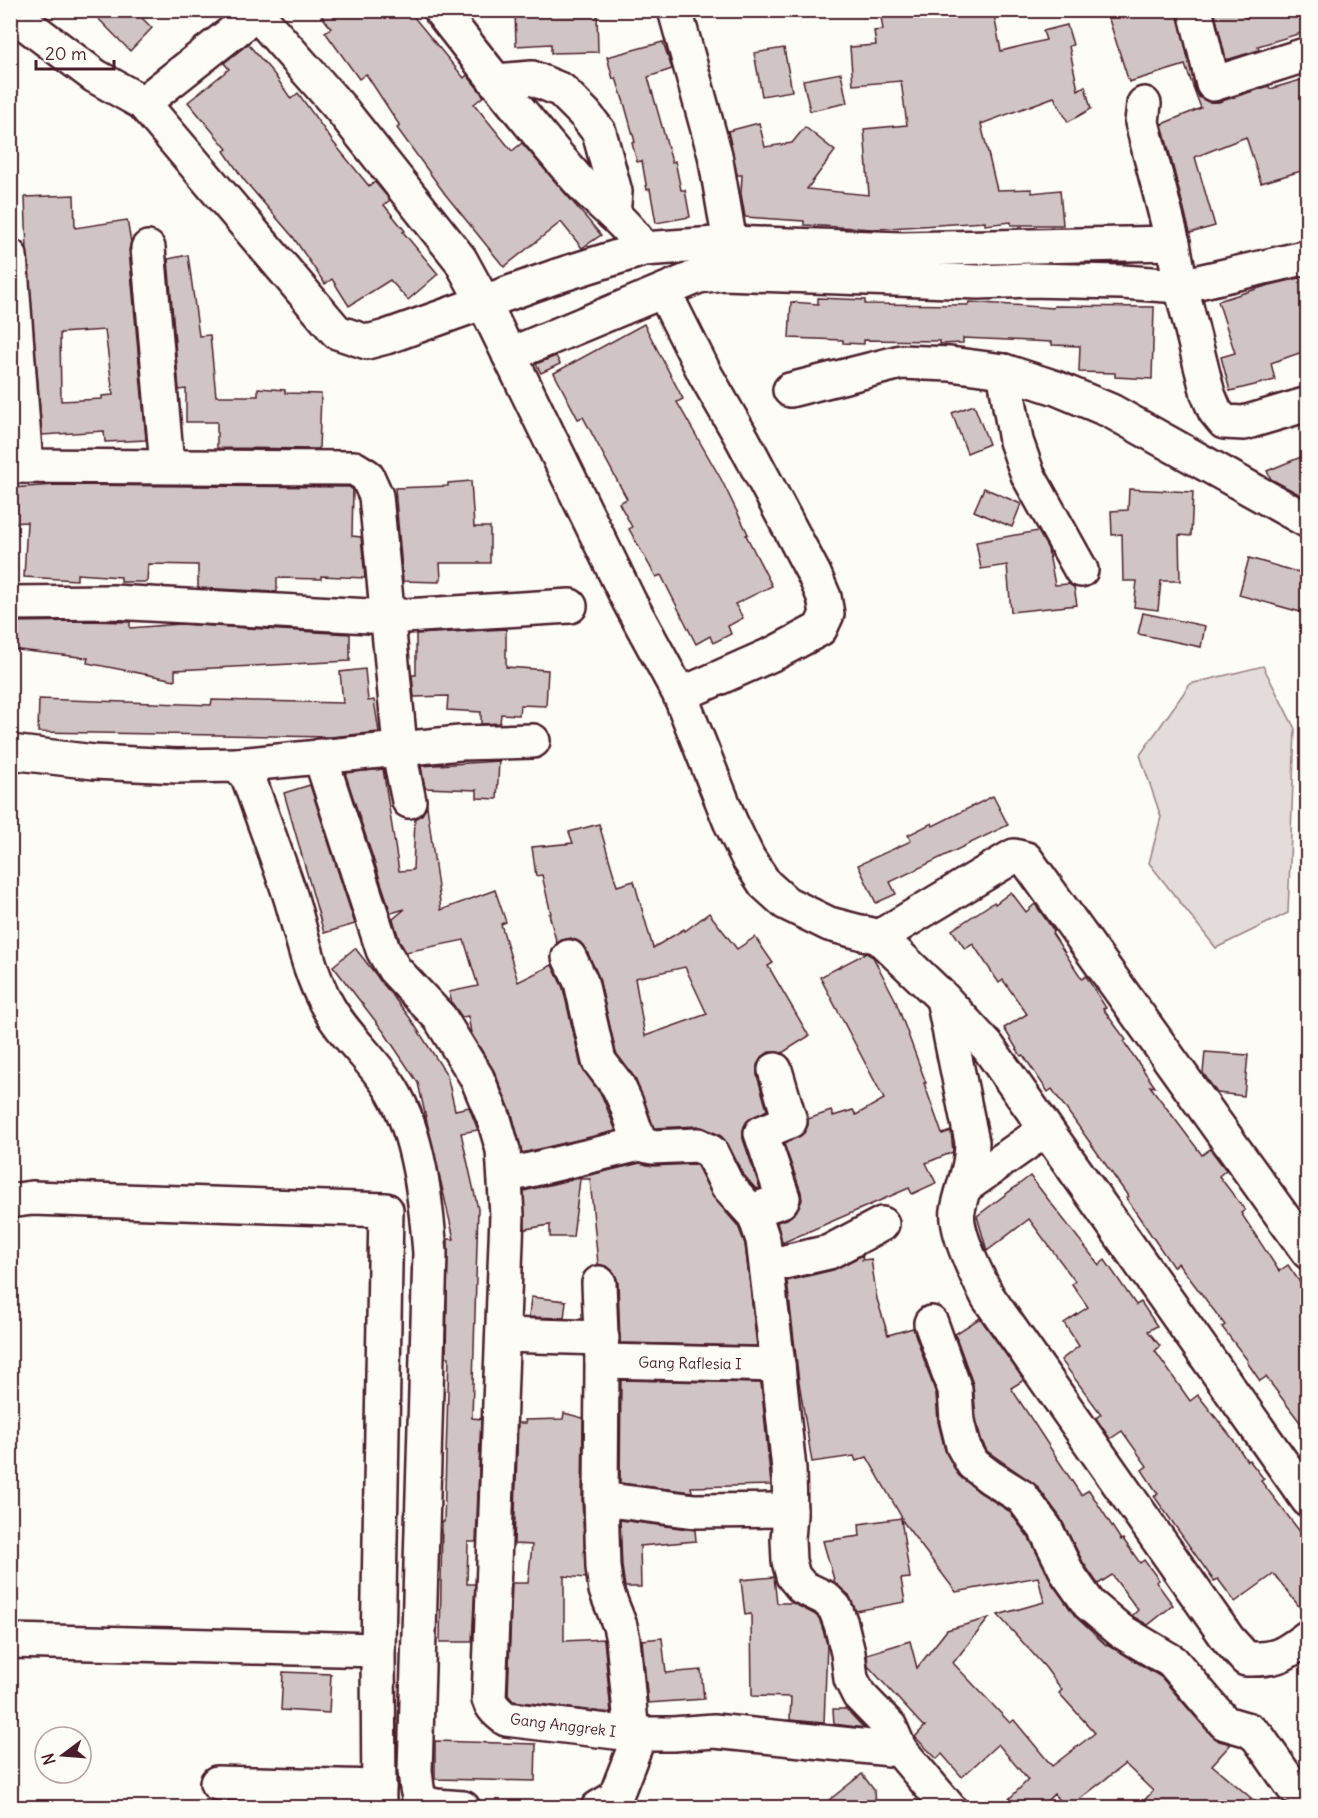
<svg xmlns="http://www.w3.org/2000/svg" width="1318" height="1818" viewBox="0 0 1318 1818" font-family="Delius,sans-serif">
<rect width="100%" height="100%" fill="#fdfcf7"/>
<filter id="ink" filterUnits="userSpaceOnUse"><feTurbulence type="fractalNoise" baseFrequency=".0167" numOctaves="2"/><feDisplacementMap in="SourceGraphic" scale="12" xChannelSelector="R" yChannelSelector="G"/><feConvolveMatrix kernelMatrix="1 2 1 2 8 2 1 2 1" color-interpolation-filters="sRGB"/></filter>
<g filter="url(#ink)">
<polygon fill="#e3dcda" stroke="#967e82" stroke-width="1.5" points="1263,666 1295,729 1288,913 1216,948 1149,863 1161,817 1140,755 1190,684"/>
<g fill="#d0c5c4" stroke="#4a1f2b" stroke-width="1.5" fill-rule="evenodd">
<polygon points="90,10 134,10 152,28 130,51"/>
<polygon points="317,10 408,10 464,78 467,75 484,96 474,104 512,151 522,143 601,235 582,248 561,222 504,267 445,194 397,128 400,126 366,74 359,79 325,32 331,28"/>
<polygon points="515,10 541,10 541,14 597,13 598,52 551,53 551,44 516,46"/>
<polygon points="880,10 993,10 1001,51 1046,40 1043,31 1067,25 1073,45 1069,46 1078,90 1085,86 1091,109 1068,122 1054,97 981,124 997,190 1032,189 1032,193 1060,190 1063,225 1011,225 1011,222 985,225 985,222 873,229 804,225 804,221 745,217 741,194 742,175 737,175 728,131 759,123 765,147 792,143 805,127 835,151 807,189 869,195 864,129 907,125 901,81 853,85 850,47 876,45 874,31 883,30"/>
<polygon points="1106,10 1177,10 1195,88 1199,97 1208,102 1219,102 1269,86 1270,89 1304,79 1308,91 1308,169 1261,183 1246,137 1195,157 1215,226 1190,233 1162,124 1201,108 1185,65 1129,82"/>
<polygon points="1214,10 1245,10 1246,18 1272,10 1308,10 1308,31 1258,46 1259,50 1226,60"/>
<polygon points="663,42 672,69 648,77 672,162 675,161 681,190 685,190 690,217 656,223 650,189 647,190 642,161 637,162 632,143 635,142 625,106 616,78 613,79 607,57"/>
<polygon points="248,44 274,74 291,99 298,93 333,142 369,186 375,182 390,200 384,205 405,231 403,232 438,274 408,300 390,280 349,306 332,279 325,284 293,237 244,180 224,151 227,149 188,102 229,69 224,63"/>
<polygon points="784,48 792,91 762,96 754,53"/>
<polygon points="841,73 847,103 810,111 803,80"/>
<path d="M74,195L75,228L127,220L131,242L129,250L146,440L105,442L104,431L42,435L27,251L25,197ZM105,330L113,395L102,396V399L61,401L60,333Z"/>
<polygon points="188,255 199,336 210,335 216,396 258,396 258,388 285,390 285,393 321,394 319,449 217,448 217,422 186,422 186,389 179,390 168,259"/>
<polygon points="1308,276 1308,350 1271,363 1275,380 1230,391 1221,357 1235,353 1218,301 1266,286"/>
<polygon points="818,298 865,300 865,304 968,305 969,302 1053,308 1054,306 1154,307 1152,379 1115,377 1115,373 1079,372 1080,346 1052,345 1052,342 963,338 963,343 940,344 940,341 864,340 864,344 843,343 843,340 789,338 791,302 818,304"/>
<polygon points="644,324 683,399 677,402 721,479 748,534 746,535 772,586 735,604 743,618 728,626 731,634 713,643 710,636 696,644 661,575 656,577 629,529 632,527 619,503 627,499 583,417 578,419 554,373"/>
<polygon points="556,356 560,364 541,373 536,364"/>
<polygon points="974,405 989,444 967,453 952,413"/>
<polygon points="1308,454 1308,499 1271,479 1267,471"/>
<polygon points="471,481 474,527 490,527 490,563 440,563 441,579 439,579 439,582 403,581 395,488 448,486 448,483"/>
<polygon points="56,485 349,487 353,490 352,536 361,537 365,578 321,576 321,579 277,578 277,592 198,588 198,565 148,564 147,582 121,582 121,577 77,574 77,580 24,577 27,522 10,523 10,488"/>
<polygon points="984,488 1021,504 1012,527 974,511"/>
<polygon points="1129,489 1193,492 1191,536 1179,535 1180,581 1161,581 1158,610 1134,607 1137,581 1123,581 1122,534 1112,535 1111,511 1128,510"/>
<polygon points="1038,531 1048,549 1055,585 1069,584 1074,587 1077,605 1011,612 1007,565 981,569 976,542"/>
<polygon points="1249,558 1308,575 1308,600 1304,613 1239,595"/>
<polygon points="1143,613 1205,626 1201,647 1138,634"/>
<polygon points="85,621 130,622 130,628 180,624 350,634 350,661 175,670 175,680 87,663 88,658 10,649 10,622"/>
<polygon points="506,629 506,667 548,670 546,706 520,705 519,715 501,714 500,723 481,724 481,712 447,710 448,696 414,697 412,675 416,675 416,634"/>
<polygon points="365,669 368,701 374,700 379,732 330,737 38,732 39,699 211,705 212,700 343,703 340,672"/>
<polygon points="499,761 497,799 477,798 477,790 425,788 421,766"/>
<polygon points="383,769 399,871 413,870 415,818 422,815 427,806 441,910 495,890 506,922 501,924 518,982 552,965 563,988 581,1066 602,1096 616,1131 522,1153 512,1114 494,1071 471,1033 468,1016 462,1017 452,1003 449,992 478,986 464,940 406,952 400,942 393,919 405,909 391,913 345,773"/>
<polygon points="310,785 355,924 324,933 284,793"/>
<polygon points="993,796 1008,825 890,882 896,894 876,903 858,865 911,841 908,835 932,823 933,826"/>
<path d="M599,824L617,886L634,881L653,948L684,929L685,931L709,913L737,949L755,937L773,963L768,966L809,1036L782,1053L769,1052L762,1057L757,1065V1075L767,1110L747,1121L743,1130V1139L760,1188L756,1189L743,1174L728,1144L720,1135L698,1126L654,1128L635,1078L616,1053L599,978L586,949L580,942L571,938L561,940L557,944L549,914H551L542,875L536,876L532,847L573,843L569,832ZM685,967L707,1014L645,1036L635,978Z"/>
<polygon points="1011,892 1026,912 1035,904 1054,931 1052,933 1082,979 1086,976 1106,1008 1103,1009 1126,1040 1124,1042 1155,1087 1150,1086 1202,1155 1210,1149 1226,1170 1219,1176 1245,1210 1241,1213 1279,1271 1288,1265 1308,1294 1308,1433 1266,1377 1260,1381 1247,1362 1248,1361 1222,1327 1225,1325 1178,1263 1173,1267 1126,1198 1128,1196 1052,1089 1048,1092 1023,1055 1021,1056 1004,1028 1027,1014 1003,980 999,983 973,944 965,949 952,930 994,902 995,904"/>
<polygon points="355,948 410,1018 447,1075 455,1110 469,1107 478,1130 461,1133 478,1209 472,1418 481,1419 476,1542 468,1542 467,1584 475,1584 472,1642 440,1642 442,1522 444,1522 449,1357 446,1357 448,1239 454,1239 418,1083 384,1032 333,966"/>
<polygon points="866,953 873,957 895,999 926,1083 924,1083 942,1134 951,1131 953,1152 926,1163 936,1183 912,1194 909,1188 782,1243 777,1222 787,1219 796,1212 802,1200 801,1192 784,1144 804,1133 808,1125 808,1119 831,1111 833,1116 853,1110 856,1115 884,1099 820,977"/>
<polygon points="1205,1052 1248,1055 1244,1096 1217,1093 1203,1073"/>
<polygon points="640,1163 652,1166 694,1164 697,1166 713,1197 738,1226 745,1244 757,1346 620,1343 618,1282 614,1273 608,1267 598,1264 590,1179 580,1179 573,1237 550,1237 550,1225 525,1229 524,1191"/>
<polygon points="1030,1176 1099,1265 1105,1260 1136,1305 1141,1302 1157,1326 1148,1331 1160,1346 1155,1351 1190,1401 1198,1395 1232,1438 1247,1461 1249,1460 1264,1479 1261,1481 1308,1542 1308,1618 1274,1574 1235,1602 1218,1579 1214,1581 1154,1496 1158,1494 1142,1470 1147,1466 1122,1431 1110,1439 1096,1418 1101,1414 1061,1360 1079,1346 1064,1323 1088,1307 1072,1284 1075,1281 1029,1219 987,1251 977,1216"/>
<polygon points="863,1255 862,1260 871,1259 877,1299 888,1335 913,1328 936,1394 938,1422 945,1450 957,1473 979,1492 1009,1511 1029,1538 1053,1585 1077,1618 1106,1645 1107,1644 1161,1677 1211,1735 1219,1741 1231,1744 1212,1765 1263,1808 1137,1808 1153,1791 1125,1764 1068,1808 1065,1808 1054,1794 1040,1808 1000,1808 1028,1780 998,1744 962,1777 942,1754 937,1759 915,1737 925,1726 923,1726 868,1666 867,1654 910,1641 917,1668 947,1630 989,1618 953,1663 1010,1723 1014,1720 1052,1766 1095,1733 1059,1693 1062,1690 1045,1667 998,1615 1044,1602 1038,1577 956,1592 901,1519 910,1578 901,1579 905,1602 856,1611 849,1595 835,1583 823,1541 860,1536 859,1524 902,1518 867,1457 856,1461 854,1456 812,1462 799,1382 787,1281 833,1270"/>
<polygon points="531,1297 566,1301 564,1318 529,1317"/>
<polygon points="980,1318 1024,1380 1011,1388 1081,1495 1089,1490 1121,1540 1123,1539 1140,1563 1144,1560 1159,1580 1156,1582 1173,1605 1148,1625 1132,1616 1138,1610 1112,1575 1098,1584 1084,1564 1060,1517 1037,1486 987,1451 981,1439 976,1418 973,1384 955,1334"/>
<polygon points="621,1380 761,1383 771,1485 691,1487 692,1492 620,1483"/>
<polygon points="564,1413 583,1418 582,1500 586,1578 564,1576 564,1641 604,1639 611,1713 513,1701 508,1695 512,1583 528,1583 532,1545 514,1544 518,1423 526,1423 525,1420 563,1419"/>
<polygon points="620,1520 695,1530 696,1541 640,1546 641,1587 625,1587 622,1566"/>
<polygon points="774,1577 777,1603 793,1603 814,1614 819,1618 823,1630 827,1644 824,1723 790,1720 791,1697 752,1696 751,1614 745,1615 741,1580"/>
<polygon points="662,1638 666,1673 701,1670 704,1699 648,1703 642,1640"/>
<polygon points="283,1672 331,1674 329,1713 281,1710"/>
<polygon points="833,1709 846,1709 864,1728 834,1724"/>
<polygon points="435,1741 536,1744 535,1781 435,1779"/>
<polygon points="862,1774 874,1790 875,1808 819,1808"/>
</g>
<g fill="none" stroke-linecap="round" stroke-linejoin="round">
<g stroke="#4a1f2b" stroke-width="38">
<g id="minor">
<polyline points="252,10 257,14 341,109 460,259 484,303 629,601 680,695 730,821 748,858 765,884 786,903 829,924 879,937 943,998 988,1047 1308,1500"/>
<path d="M440,10C485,68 529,124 577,179C598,203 626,221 643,249"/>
<polyline points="675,10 715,155 730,243"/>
<polyline points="1195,10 1213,84 1308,54"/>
<polyline points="10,12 95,76 143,103 337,332 367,342 386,337 557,276 643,249 730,243 901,249 1173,243"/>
<polyline points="495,81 532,78 561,90 585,114 599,132 615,192 613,214"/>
<polyline points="143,103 261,10"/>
<polyline points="1144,104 1142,122 1173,243 1181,286 1208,394 1215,411 1224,422 1244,423 1308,404"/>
<polyline points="148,248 167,466"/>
<polyline points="10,256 26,466"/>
<polyline points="664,292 705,374 743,440 814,574 824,597 827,614 820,629 777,652 680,695"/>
<polyline points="509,355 699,276 724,273 979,282 1028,280 1122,282 1181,286 1308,257"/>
<polyline points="1004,371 1016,441 1028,475 1081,570"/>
<polyline points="790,390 901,362 950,364 1004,371 1056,388 1111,411 1308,521"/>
<polyline points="10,466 354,468 367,476 376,496 402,767 409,801"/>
<polyline points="10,603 113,602 388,617 570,606"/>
<path d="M10,752L94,762L177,766L238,765L249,779C262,817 277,856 290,895C301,930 308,970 326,1003C342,1034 373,1059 392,1090C419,1135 426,1202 430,1253L415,1771L417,1788L420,1802L436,1806L463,1808"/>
<path d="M320,756L383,950L394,969L440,1018L477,1078L494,1119L503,1150L507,1215L489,1699C492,1708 498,1713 506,1719L632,1734H673L714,1731L900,1750L949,1808"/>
<polyline points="238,765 460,743 533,741"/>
<polyline points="879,937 1014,856 1026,859 1308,1252"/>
<polyline points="569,957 581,982 599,1061 618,1086 626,1103 640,1144 652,1147 698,1145 711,1152 727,1185 755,1216 763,1240 778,1365 789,1469 790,1515 788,1539 789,1561 793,1576 802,1587 825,1598 835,1608 841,1624 848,1653 851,1679 859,1695 890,1727 900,1750"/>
<path d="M943,999L972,1142C972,1168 963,1185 958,1210C954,1231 978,1278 988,1297L1228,1639L1246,1659C1277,1660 1284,1655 1308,1637"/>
<polyline points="505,1176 640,1144"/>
<polyline points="966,1186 1045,1130"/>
<polyline points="10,1201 32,1198 386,1210 378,1650 379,1808"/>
<polyline points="751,1211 781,1201 783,1198 761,1133 790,1121 775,1070"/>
<polyline points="767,1266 829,1252 882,1224"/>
<polyline points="599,1283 602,1361 601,1499 603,1567 606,1590 620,1626 623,1640 632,1734"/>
<polyline points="931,1323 955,1390 957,1421 963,1446 973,1464 990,1477 1022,1497 1045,1528 1068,1574 1089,1604 1121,1631 1173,1662 1225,1723 1249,1730 1258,1737 1293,1787 1303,1790 1308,1789"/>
<polyline points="503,1335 602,1338"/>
<polyline points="602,1361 778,1365"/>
<polyline points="601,1499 695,1511 790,1510"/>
<polyline points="10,1641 378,1650"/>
<polyline points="217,1783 379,1787"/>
<polyline points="598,1808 615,1798 640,1734"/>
</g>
</g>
<use href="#minor" stroke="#fdfcf7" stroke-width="33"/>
</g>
</g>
<g text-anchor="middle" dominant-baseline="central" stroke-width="5" stroke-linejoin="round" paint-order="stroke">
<g font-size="15" fill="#4a1f2b" stroke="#fdfcf7">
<text transform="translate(690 1363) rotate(1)">Gang Raflesia I</text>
<text transform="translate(563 1725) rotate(7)">Gang Anggrek I</text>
</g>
</g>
<rect width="1318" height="1818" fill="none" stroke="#fdfcf7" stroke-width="36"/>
<rect x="18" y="18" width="1282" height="1782" fill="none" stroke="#4a1f2b" stroke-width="2" filter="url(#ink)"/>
<g transform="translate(63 1755) rotate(254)"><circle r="28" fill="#fdfcf7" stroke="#b5a4a5" stroke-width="1.5"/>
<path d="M0-4.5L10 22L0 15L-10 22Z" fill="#4a1f2b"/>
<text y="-9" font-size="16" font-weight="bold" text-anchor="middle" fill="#4a1f2b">N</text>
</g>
<path d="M36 60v9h78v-9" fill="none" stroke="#4a1f2b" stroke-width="3"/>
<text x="45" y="60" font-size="18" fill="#4a1f2b" stroke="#fdfcf7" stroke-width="4.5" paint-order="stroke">20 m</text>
</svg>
